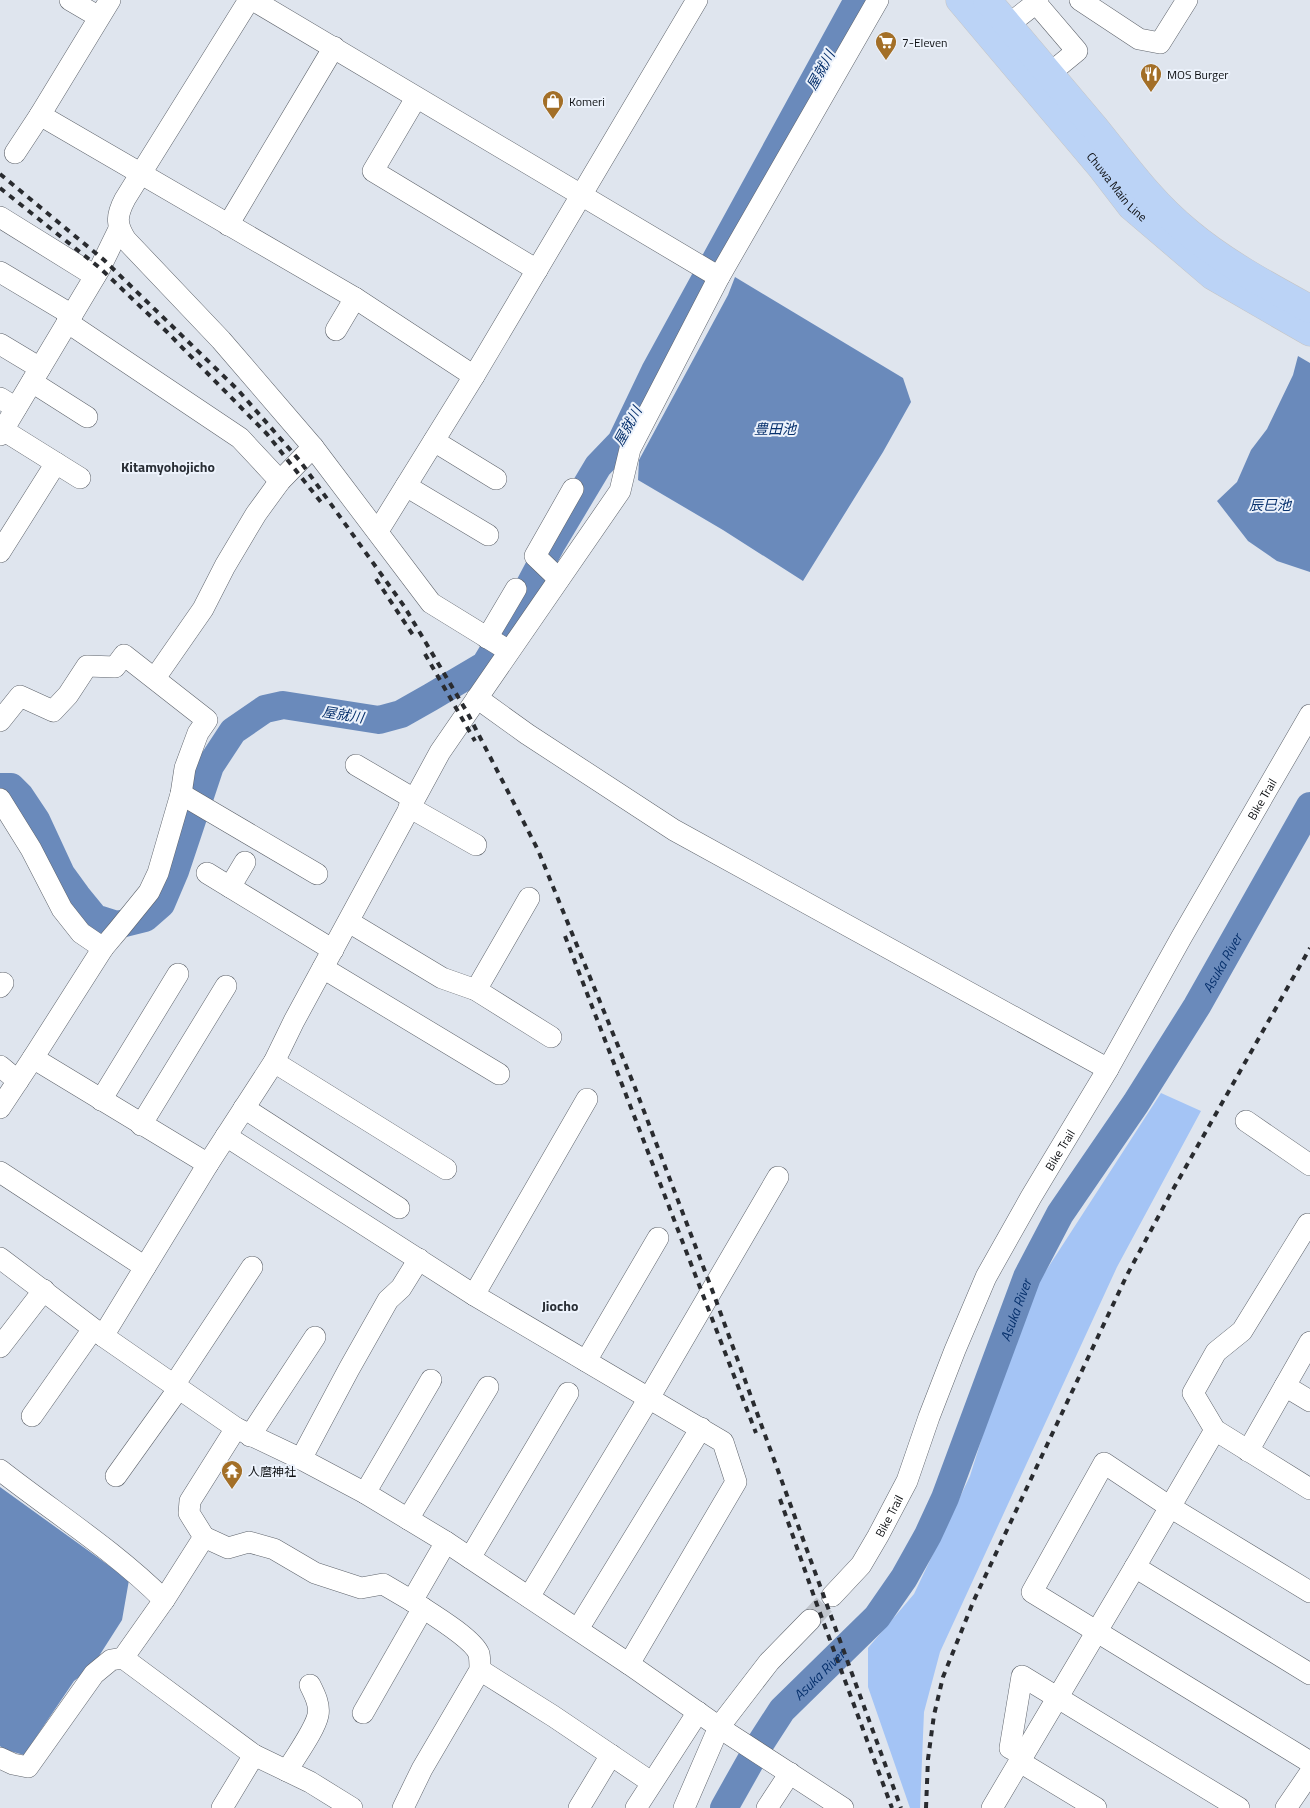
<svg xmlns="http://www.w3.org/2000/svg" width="1310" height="1808" viewBox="0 0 1310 1808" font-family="'Titillium Web','Noto Sans JP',sans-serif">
<rect width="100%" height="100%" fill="#dfe5ee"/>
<polygon fill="#a4c4f5" points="1161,1093 1201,1111 1117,1267 940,1652 924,1712 920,1808 910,1808 868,1687 868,1648 914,1594 970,1476 1010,1348 1038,1283"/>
<g fill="#6a8abb">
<polygon points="735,277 903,378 911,402 883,452 803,581 723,530 638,480 639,460 728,295"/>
<polygon points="1298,356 1310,363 1310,572 1277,561 1248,541 1217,501 1237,482 1251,450 1267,429 1293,375"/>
<polygon points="0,1487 129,1580 122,1620 92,1667 74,1681 24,1755 3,1749 0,1746"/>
</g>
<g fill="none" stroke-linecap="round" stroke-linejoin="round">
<g stroke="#6a8abb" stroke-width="28">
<polyline points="0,787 11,787 20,796 36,820 61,874 77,896 95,918 117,925 145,918 161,904 175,871 210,766 233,731 265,709 283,705 379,720 401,714 431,697 485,665 505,632 552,543 598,466 621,442 655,371 858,0"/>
<path id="s1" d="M724,1808L760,1744L782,1710L877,1617L904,1578L928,1535L945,1498L1027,1277L1060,1214L1136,1103L1197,1006L1310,806"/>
</g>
<polyline stroke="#c0c5cd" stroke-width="21" stroke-dasharray="21 11" stroke-linecap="butt" points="810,1620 832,1596"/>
<g stroke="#5f646c" stroke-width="22">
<g id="minor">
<polyline points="70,0 99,17"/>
<polyline points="110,0 40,115 355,298 474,376"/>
<path d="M249,0L125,199C116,216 116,225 126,240L221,340L313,447L431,603L509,651"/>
<polyline points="253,0 719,277"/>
<polyline points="1038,0 1036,3 1077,51 1049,74"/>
<polyline points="1080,0 1139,39 1160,43 1187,0"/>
<polyline points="1008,25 1036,3"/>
<polyline points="416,98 373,171 537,270"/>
<polyline points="15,153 40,115"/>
<polyline points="0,217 95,276"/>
<polyline points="228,225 334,47"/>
<polyline points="0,272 72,315"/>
<polyline points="67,322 240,438 280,481"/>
<polyline points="336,330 355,298"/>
<polyline points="0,344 40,368"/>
<polyline points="32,382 87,417"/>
<polyline points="0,398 16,408"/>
<polyline points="3,430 80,478"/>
<polyline points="0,435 100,268 119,229"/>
<polyline points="434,441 496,479"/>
<polyline points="406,486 488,535"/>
<polyline points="378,531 474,376 697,0"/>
<polyline points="0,552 56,463"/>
<polyline points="559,579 535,556 573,489"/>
<polyline points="487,638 516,589"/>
<polyline points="155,678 203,609 225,566 256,514 280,481 313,447"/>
<polyline points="477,698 527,734 674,830 1108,1069"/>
<polyline points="0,721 20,696 53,711 68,695 87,666 115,667 124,655 207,720 198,733 185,768 181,794 158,873 149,892 119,929 103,948"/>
<polyline points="356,765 414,799"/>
<polyline points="181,794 317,874"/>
<polyline points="0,799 31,849 62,909 81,933 103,948 33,1058 0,1108"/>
<polyline points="409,807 476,845"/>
<polyline points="207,873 333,950"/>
<polyline points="230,887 245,862"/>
<polyline points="349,922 442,978 476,990 551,1037"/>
<polyline points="323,968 499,1074"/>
<polyline points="0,987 3,983"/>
<polyline points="476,990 529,898"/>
<polyline points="33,1058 208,1164"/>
<polyline points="274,1062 446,1169"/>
<polyline points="0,1066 18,1081"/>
<polyline points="101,1100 178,974"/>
<polyline points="244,1108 399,1208"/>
<polyline points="1246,1121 1310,1165"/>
<polyline points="141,1125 226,986"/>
<polyline points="226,1136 474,1295 723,1442 736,1482 629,1664"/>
<polyline points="0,1172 145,1267"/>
<polyline points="1308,1224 1242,1331 1216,1352 1193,1393 1215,1430 1310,1489"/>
<polyline points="0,1258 103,1336 236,1428 301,1459 365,1493 446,1542 629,1664 729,1734 843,1808"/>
<polyline points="474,1295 587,1099"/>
<polyline points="103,1336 208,1164 274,1062 294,1021 440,752 620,491 630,449 719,277 878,0"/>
<polyline points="0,1347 44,1290"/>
<polyline points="586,1361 658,1238"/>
<polyline points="174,1385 252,1267"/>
<polyline points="1285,1386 1310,1401"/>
<polyline points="32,1416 93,1329"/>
<polyline points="250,1436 315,1337"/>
<polyline points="1248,1451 1310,1342"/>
<polyline points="301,1459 349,1369 388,1300 401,1288 419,1259"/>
<path d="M0,1470C55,1513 115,1551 164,1600"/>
<polyline points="116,1476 179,1388"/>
<polyline points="365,1493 431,1380"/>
<polyline points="408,1519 488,1387"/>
<polyline points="204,1537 228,1548 249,1542 274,1549 315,1573 361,1588 383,1584 412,1601"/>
<polyline points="470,1558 568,1393"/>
<polyline points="1135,1567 1310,1674"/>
<polyline points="1310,1592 1170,1507 1104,1463 1032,1592 1310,1762"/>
<path id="s2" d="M832,1596L861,1565L878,1536L907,1481L929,1417L955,1350L986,1277L1031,1197L1108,1069L1181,938L1310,715"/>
<polyline points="529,1597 649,1398 778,1177"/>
<polyline points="578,1629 701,1428"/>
<polyline points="123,1658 164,1600 204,1537 189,1513 190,1501 236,1428"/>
<polyline points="480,1670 553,1716 651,1782"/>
<polyline points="363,1713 423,1608"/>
<polyline points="1023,1755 1010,1748 1022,1676 1239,1808"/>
<polyline points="0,1758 13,1764 28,1767 94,1674 111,1660 123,1658 254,1755 310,1782 352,1808"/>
<polyline points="1020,1762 1096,1808"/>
<path d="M287,1771C295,1757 315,1730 318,1715C320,1705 315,1695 310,1685"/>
<polyline points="222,1808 254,1755"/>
<path d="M403,1808L422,1769L480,1670C480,1665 480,1659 479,1654C473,1638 427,1611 412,1601L446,1542"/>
<polyline points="579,1808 611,1755"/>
<polyline points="636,1808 698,1712"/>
<polyline points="684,1808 719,1727 769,1662 810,1620"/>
<polyline points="767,1808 790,1773"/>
<polyline points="992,1808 1135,1567 1215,1430"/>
<polyline points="1286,1808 1310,1773"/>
</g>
</g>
<g stroke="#c5c5c6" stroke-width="29">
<g id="major">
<path id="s3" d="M960,0L1101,167L1131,206L1213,276L1310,332"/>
<path d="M987,0C1023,43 1059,85 1095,128C1125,165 1150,201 1188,232C1225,263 1268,286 1310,309"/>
</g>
</g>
<use href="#minor" stroke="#fff" stroke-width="21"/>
<use href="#major" stroke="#bbd3f6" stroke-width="28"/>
<g stroke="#292b2f" stroke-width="4" stroke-dasharray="6 6" stroke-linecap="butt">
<polyline points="0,174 104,260 238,390 300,461 404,606 467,712 538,850 634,1085 714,1295 901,1808"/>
<polyline points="0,188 100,268 166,331 267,434 324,506"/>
<polyline points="376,579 413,635"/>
<polyline points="425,654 475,741"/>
<polyline points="565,936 756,1433"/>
<polyline points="780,1499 816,1602 892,1808"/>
<polyline points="926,1808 928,1759 934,1715 943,1677 974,1600 1127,1275 1171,1193 1310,948"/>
</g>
</g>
<defs>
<g id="supermarket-pin" transform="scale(1.125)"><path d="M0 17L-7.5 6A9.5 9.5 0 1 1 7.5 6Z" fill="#a36f27" stroke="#ecf2fb"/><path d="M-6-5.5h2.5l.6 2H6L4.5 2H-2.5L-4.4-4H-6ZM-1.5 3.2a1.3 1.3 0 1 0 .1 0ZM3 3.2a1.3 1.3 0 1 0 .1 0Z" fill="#fff"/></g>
<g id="restaurant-pin" transform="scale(1.125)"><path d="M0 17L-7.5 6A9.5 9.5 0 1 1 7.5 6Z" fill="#a36f27" stroke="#ecf2fb"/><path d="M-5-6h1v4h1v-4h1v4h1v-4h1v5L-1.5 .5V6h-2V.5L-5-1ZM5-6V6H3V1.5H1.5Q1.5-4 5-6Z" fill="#fff"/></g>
<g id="shop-pin" transform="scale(1.125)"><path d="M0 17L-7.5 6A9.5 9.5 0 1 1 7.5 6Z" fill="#a36f27" stroke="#ecf2fb"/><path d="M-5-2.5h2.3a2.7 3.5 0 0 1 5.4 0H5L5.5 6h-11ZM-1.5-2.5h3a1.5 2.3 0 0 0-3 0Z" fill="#fff"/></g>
<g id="temple-pin" transform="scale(1.125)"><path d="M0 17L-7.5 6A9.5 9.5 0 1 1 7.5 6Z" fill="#a36f27" stroke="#ecf2fb"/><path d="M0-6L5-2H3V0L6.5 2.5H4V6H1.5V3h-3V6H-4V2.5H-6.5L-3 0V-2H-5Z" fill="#fff"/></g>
</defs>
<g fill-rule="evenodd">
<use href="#supermarket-pin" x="886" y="42"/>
<use href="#restaurant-pin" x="1151" y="74"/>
<use href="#shop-pin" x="553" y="101"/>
<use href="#temple-pin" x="232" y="1471"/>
</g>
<g text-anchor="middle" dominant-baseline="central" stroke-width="4" stroke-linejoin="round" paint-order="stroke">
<g font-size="12" fill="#0d0f12" stroke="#ecf2fb" text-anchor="start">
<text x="902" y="42">7-Eleven</text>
<text x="1167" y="74">MOS Burger</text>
<text x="569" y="101">Komeri</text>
<text x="248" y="1471">人麿神社</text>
</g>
<g font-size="12" fill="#0d0f12" stroke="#ecf2fb">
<text stroke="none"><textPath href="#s3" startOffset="244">Chuwa Main Line</textPath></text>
<text stroke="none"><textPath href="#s2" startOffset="909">Bike Trail</textPath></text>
<text stroke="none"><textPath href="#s2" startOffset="504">Bike Trail</textPath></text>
<text stroke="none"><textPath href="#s2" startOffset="99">Bike Trail</textPath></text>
</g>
<g font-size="14" font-style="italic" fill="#07316d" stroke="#ecf2fb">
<text transform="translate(820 70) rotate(-61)">屋就川</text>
<text transform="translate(627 426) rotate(-61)">屋就川</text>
<text x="775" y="428">豊田池</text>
<text x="1270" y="504">辰巳池</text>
<text transform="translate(343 714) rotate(9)">屋就川</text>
<text stroke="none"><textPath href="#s1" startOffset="990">Asuka River</textPath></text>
<text stroke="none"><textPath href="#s1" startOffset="585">Asuka River</textPath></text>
<text stroke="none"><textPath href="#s1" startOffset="165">Asuka River</textPath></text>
</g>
<g font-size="14" font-weight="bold" fill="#292e35" stroke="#ecf2fb">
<text x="168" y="466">Kitamyohojicho</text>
<text x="560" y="1305">Jiocho</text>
</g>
</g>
</svg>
